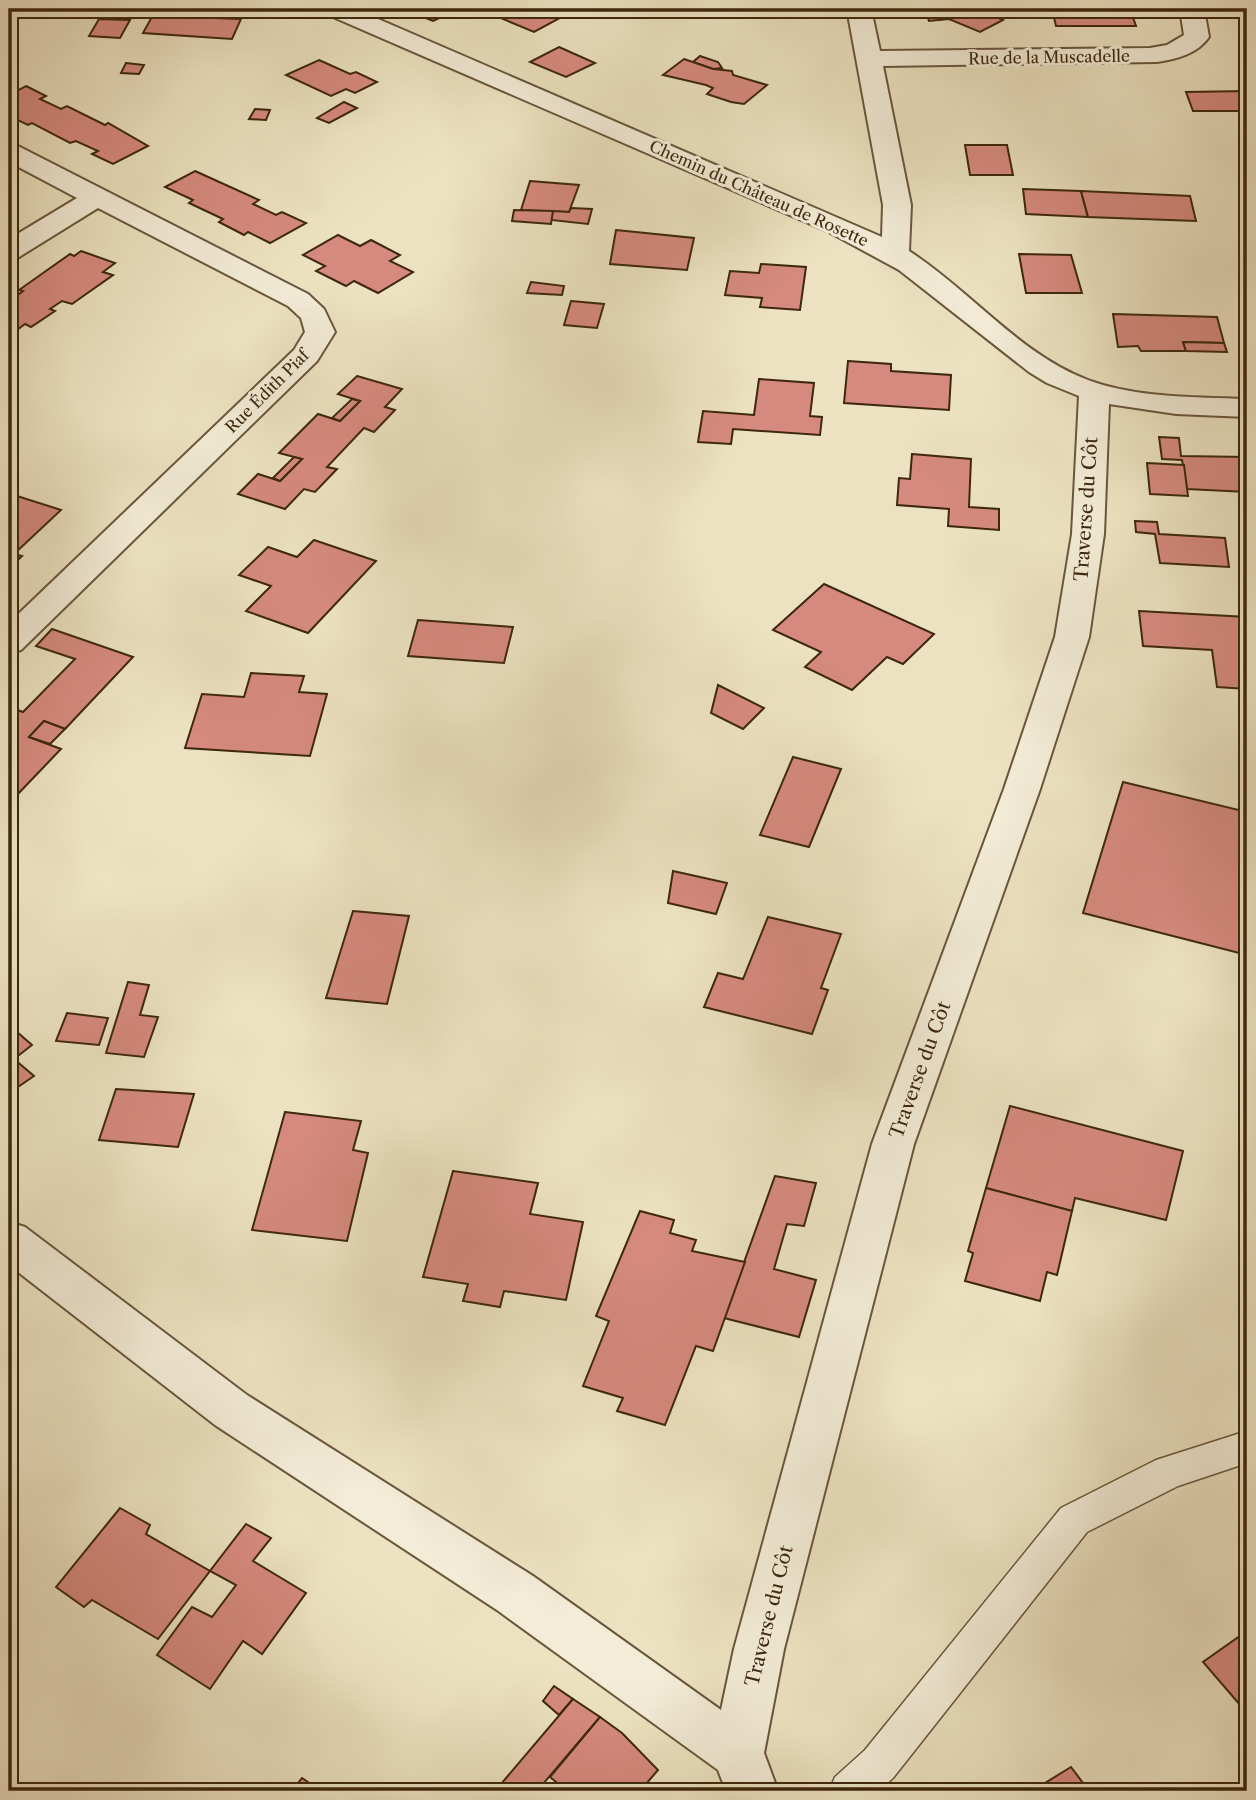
<svg xmlns="http://www.w3.org/2000/svg" width="1256" height="1800" viewBox="0 0 1256 1800" font-family="'Libre Caslon Text',serif">
<rect width="100%" height="100%" fill="#ece2c1"/>
<filter id="stains"><feTurbulence type="fractalNoise" baseFrequency=".00286" numOctaves="4"/><feColorMatrix values="0 0 0 0 .2 0 0 0 0 .09 0 0 0 0 .02 0 0 0 .5 -.17"/></filter>
<radialGradient id="worn" r=".72"><stop offset=".6" stop-color="#630" stop-opacity="0"/><stop offset="1" stop-color="#630" stop-opacity=".3"/></radialGradient>
<g fill="#d68a7f" stroke="#3d270e" stroke-width="2">
<polygon points="403,9 459,9 433,21"/>
<polygon points="510,9 536,9 560,18 534,32 496,16"/>
<polygon points="925,9 998,9 1005,12 996,17 1003,20 980,32 949,19 929,21"/>
<polygon points="1052,9 1130,9 1136,26 1056,26"/>
<polygon points="153,15 190,15 190,17 241,19 232,39 143,33"/>
<polygon points="99,19 130,20 120,38 89,36"/>
<polygon points="559,47 595,63 566,77 530,62"/>
<polygon points="700,56 718,62 722,68 713,69 693,62"/>
<polygon points="684,59 713,69 732,71 733,75 767,85 744,104 731,102 707,94 713,88 706,85 663,75"/>
<polygon points="319,60 350,74 356,72 377,82 355,93 346,89 331,96 286,75"/>
<polygon points="126,63 144,65 139,74 121,73"/>
<polygon points="26,86 46,96 40,99 61,109 67,106 105,125 108,123 148,146 113,164 92,154 98,151 76,141 70,143 32,123 28,125 9,116 9,95"/>
<polygon points="1247,91 1247,111 1193,111 1186,92"/>
<polygon points="344,102 357,108 329,123 317,118"/>
<polygon points="255,109 270,110 266,120 249,119"/>
<polygon points="965,145 1007,145 1013,175 970,175"/>
<polygon points="195,171 259,200 253,204 276,215 282,212 306,223 270,243 248,232 244,235 219,222 223,219 189,203 193,200 165,187"/>
<polygon points="530,181 579,185 569,212 521,210"/>
<polygon points="1023,189 1081,191 1088,217 1026,214"/>
<polygon points="1081,191 1190,196 1196,221 1088,217"/>
<polygon points="571,208 592,209 588,224 551,220 553,211 569,212"/>
<polygon points="514,210 553,211 551,224 512,221"/>
<polygon points="616,230 694,238 687,270 610,264"/>
<polygon points="338,235 360,246 371,240 400,255 390,261 413,272 378,293 354,281 346,286 316,271 325,266 303,255"/>
<polygon points="81,251 115,263 103,272 113,275 72,304 62,301 50,309 55,311 31,327 25,324 9,336 9,302 23,291 19,290 70,254 74,256"/>
<polygon points="1019,254 1071,255 1082,293 1026,293"/>
<polygon points="761,264 806,267 800,310 760,307 762,298 725,295 730,271 759,273"/>
<polygon points="531,282 564,286 562,295 527,293"/>
<polygon points="571,301 604,304 597,328 564,325"/>
<polygon points="1113,314 1217,317 1224,343 1183,342 1186,351 1141,351 1138,346 1118,347"/>
<polygon points="1183,342 1224,343 1227,352 1186,351"/>
<polygon points="848,361 891,364 891,371 951,375 949,410 844,403"/>
<polygon points="357,376 402,389 385,407 395,410 374,432 364,428 327,467 337,469 315,492 304,489 285,509 238,494 258,474 280,481 302,459 279,453 318,414 340,421 360,401 338,394"/>
<polygon points="759,379 814,383 810,416 822,417 820,435 733,429 731,444 698,442 703,411 754,415"/>
<polygon points="352,399 360,401 340,421 332,418"/>
<polygon points="1159,437 1179,438 1181,456 1247,457 1247,492 1187,489 1182,460 1162,459"/>
<polygon points="912,454 971,459 969,507 999,509 999,530 948,526 949,509 897,505 899,478 910,479"/>
<polygon points="294,457 302,459 280,481 273,478"/>
<polygon points="1147,463 1184,465 1188,496 1150,494"/>
<polygon points="17,496 61,510 14,554 22,556 9,569 9,504"/>
<polygon points="1135,521 1157,522 1159,534 1225,538 1229,567 1160,563 1155,534 1136,532"/>
<polygon points="314,540 376,561 308,633 246,611 271,586 239,575 268,547 297,557"/>
<polygon points="824,584 934,634 903,664 887,657 852,690 805,667 821,652 773,630"/>
<polygon points="1139,611 1247,617 1247,689 1217,687 1212,650 1143,646"/>
<polygon points="418,620 513,627 504,663 408,656"/>
<polygon points="52,629 133,657 65,729 44,721 29,737 61,749 15,797 9,795 9,734 12,731 9,730 9,707 23,712 75,659 36,646"/>
<polygon points="251,673 304,676 299,692 327,694 310,756 185,748 202,694 244,697"/>
<polygon points="718,685 764,708 743,729 711,713"/>
<polygon points="44,721 65,729 50,744 29,737"/>
<polygon points="793,757 841,769 809,847 760,835"/>
<polygon points="1123,782 1247,812 1247,955 1083,913"/>
<polygon points="673,871 727,883 716,914 668,903"/>
<polygon points="353,911 409,916 387,1004 326,998"/>
<polygon points="768,917 841,934 821,988 828,990 812,1034 704,1007 718,973 743,979"/>
<polygon points="128,982 149,985 140,1015 158,1017 144,1057 106,1053"/>
<polygon points="67,1013 108,1018 99,1045 56,1041"/>
<polygon points="9,1025 32,1045 14,1059 34,1076 9,1093"/>
<polygon points="116,1089 194,1094 178,1147 99,1140"/>
<polygon points="1010,1106 1183,1151 1166,1220 1075,1198 1072,1211 986,1188"/>
<polygon points="285,1112 361,1121 353,1150 368,1153 347,1241 252,1230"/>
<polygon points="453,1171 538,1183 530,1214 583,1222 566,1300 504,1291 500,1307 463,1301 468,1284 423,1277"/>
<polygon points="775,1176 816,1183 804,1226 787,1224 774,1269 816,1280 799,1337 724,1318"/>
<polygon points="986,1188 1072,1211 1057,1275 1047,1272 1040,1301 965,1281 973,1253 968,1251"/>
<polygon points="640,1211 674,1220 670,1233 696,1240 692,1251 745,1262 713,1351 696,1346 665,1425 617,1411 623,1398 583,1386 609,1321 596,1316"/>
<polygon points="120,1508 150,1525 146,1534 210,1571 158,1639 92,1600 84,1607 56,1587"/>
<polygon points="246,1524 271,1538 253,1561 306,1593 262,1654 243,1641 210,1689 157,1655 192,1607 212,1617 236,1585 210,1571"/>
<polygon points="1247,1631 1247,1713 1203,1662"/>
<polygon points="554,1686 573,1699 559,1715 543,1701"/>
<polygon points="573,1699 600,1717 537,1791 510,1791 501,1784"/>
<polygon points="600,1717 622,1733 658,1770 640,1791 567,1791 550,1777"/>
<polygon points="1071,1767 1089,1791 1032,1791"/>
<polygon points="302,1778 321,1791 292,1791"/>
</g>
<g fill="none" stroke-linecap="round" stroke-linejoin="round">
<g stroke="#69563b" stroke-width="3">
<polygon id="service" points="1247,1431 1247,1463 1178,1486 1087,1532 893,1778 879,1791 829,1791 835,1777 865,1750 1061,1508 1156,1460"/>
</g>
<g stroke="#69563b" stroke-width="4">
<g id="minor">
<path d="M323,9H355L882,237L883,205L847,9H871L880,51L1150,48L1167,45L1184,35L1180,9H1204L1209,37C1197,54 1177,59 1157,62L883,66L911,205L909,251C970,290 1019,354 1088,380C1137,398 1195,397 1247,399V417L1176,414L1109,404L1104,534L1089,637L1040,789L914,1144L784,1649L764,1753L778,1791H726L718,1770L497,1610L215,1425L9,1265V1222L25,1227L247,1395L533,1576L721,1710L734,1649L872,1144L1004,789L1055,637L1072,534L1079,396L1047,383L1029,372L899,270L829,232L326,14Z"/>
<polygon points="9,144 18,146 308,294 324,309 335,332 317,361 21,650 9,653 9,623 294,350 305,332 301,318 288,306 98,208 19,257 9,259 9,239 77,198 9,162"/>
</g>
</g>
<use href="#service" fill="#f3ecd7" fill-rule="evenodd"/>
<use href="#minor" fill="#f3ecd7" fill-rule="evenodd"/>
</g>
<g text-anchor="middle" dominant-baseline="central" stroke-width="6" stroke-linejoin="round" paint-order="stroke">
<g font-size="16" fill="#3d270e" stroke="#f3ecd7">
<text transform="translate(1049 57) rotate(-1)">Rue de la Muscadelle</text>
<text transform="translate(759 193) rotate(24)">Chemin du Château de Rosette</text>
<text transform="translate(267 391) rotate(-45)">Rue Édith Piaf</text>
</g>
<g font-size="19" fill="#3d270e" stroke="#f3ecd7">
<text transform="translate(1086 509) rotate(-86)">Traverse du Côt</text>
<text transform="translate(920 1070) rotate(-70)">Traverse du Côt</text>
<text transform="translate(769 1616) rotate(-76)">Traverse du Côt</text>
</g>
</g>
<rect width="1256" height="1800" fill="none" stroke="#ece2c1" stroke-width="35"/>
<rect x="10" y="10" width="1235" height="1779" fill="none" stroke="#3d270e" stroke-width="3.5"/>
<rect x="18" y="18" width="1221" height="1765" fill="none" stroke="#3d270e" stroke-width="2"/>
<rect width="100%" height="100%" filter="url(#stains)"/>
<rect width="100%" height="100%" fill="url(#worn)"/>
</svg>
